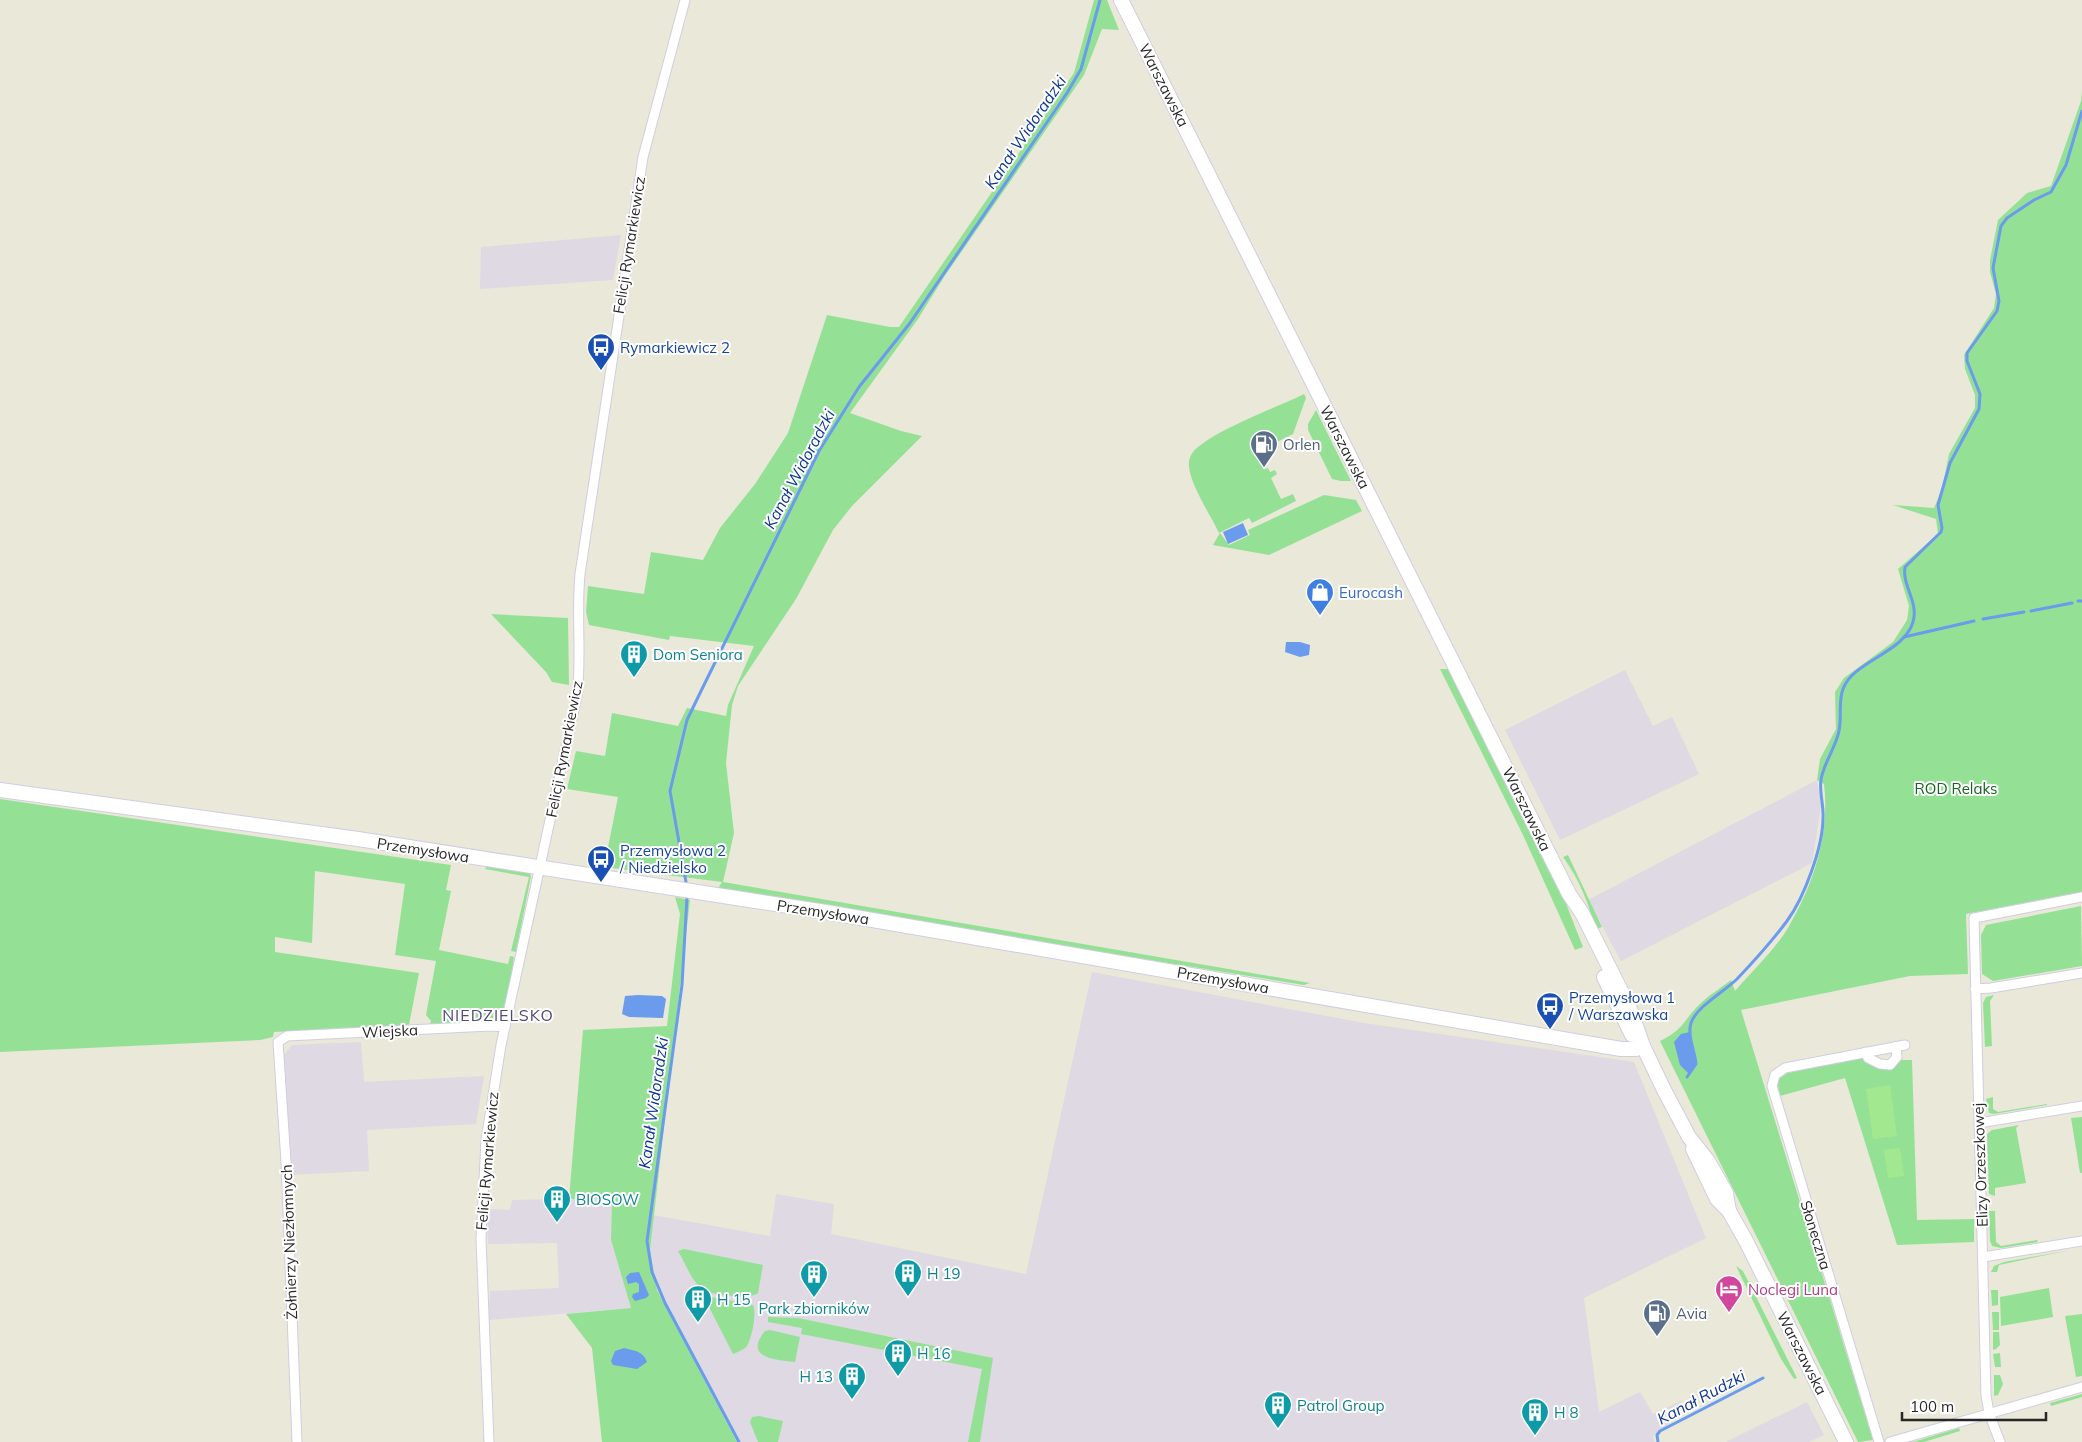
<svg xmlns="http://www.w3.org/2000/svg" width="2082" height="1442" viewBox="0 0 2082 1442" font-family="Mulish,sans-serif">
<rect width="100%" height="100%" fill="#eae8d8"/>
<g fill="#ded9e2">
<polygon points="621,235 613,280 480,289 481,247"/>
<polygon points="1625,670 1653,726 1672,717 1699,774 1560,840 1505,730"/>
<polygon points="1817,780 1821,805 1812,863 1621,961 1588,900"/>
<polygon points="1092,972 1364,1023 1634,1062 1706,1238 1584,1298 1599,1412 1640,1392 1653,1414 1681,1401 1686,1412 1653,1436 1654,1442 737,1442 657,1290 650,1250 653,1215 770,1236 776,1194 834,1204 831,1234 1026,1274"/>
<polygon points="361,1042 364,1082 484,1076 476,1124 367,1130 369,1171 289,1175 282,1058 292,1045"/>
<polygon points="612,1198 611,1240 631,1308 489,1320 490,1291 559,1288 557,1243 488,1244 487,1209 510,1210 512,1200"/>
<polygon points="1807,1402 1824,1435 1809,1442 1726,1442"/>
</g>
<g fill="#94e196">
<polygon points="1094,0 1107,0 1119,30 1102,29 1084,75 944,277 918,319 850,413 901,431 922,436 852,506 833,530 796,599 738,686 732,705 726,763 734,833 723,882 1310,983 1304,985 717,890 722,882 604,867 618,797 567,789 576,751 605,756 612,713 678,726 687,708 726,716 728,705 754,646 670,636 669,640 589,625 586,612 588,586 644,594 651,552 703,560 720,528 755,484 788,433 827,315 890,327 899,327 1074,73"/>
<path d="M2082,90V892L1966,914L1968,974L1910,976L1741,1010L1873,1440L1858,1442L1660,1041C1685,1029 1683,1020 1700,1004C1709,995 1721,988 1731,980L1735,991C1752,971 1777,948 1789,926C1814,883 1830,834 1824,784L1817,780L1820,759L1836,729L1835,692L1844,678L1893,642L1907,620L1909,606L1898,569L1938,534L1936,519L1893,505L1934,508L1942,489L1949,454L1975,408V395L1965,369L1964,355L1994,308L1996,294L1990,272V260L1998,220L2027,193L2051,186L2081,101Z"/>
<path d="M1304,394L1306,398L1293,434L1277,442L1273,434L1261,441L1268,456L1260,461L1264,469L1268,468L1270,472L1275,470L1277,474L1271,478L1281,499L1293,494L1296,501L1252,523L1249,518L1219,533C1210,514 1191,486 1189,467C1188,458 1192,452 1198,447C1223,427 1273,409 1304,394Z"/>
<polygon points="1316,410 1351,481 1341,481 1332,479 1308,430 1308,424"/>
<polygon points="1324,495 1356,500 1362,511 1269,555 1213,545 1220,533 1229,545 1250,535 1248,530"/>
<polygon points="491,614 568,618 569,685 552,682 546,672"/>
<polygon points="1440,669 1448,669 1565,901 1583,947 1575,950 1523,835"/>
<polygon points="0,799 451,865 446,890 451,891 439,950 508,964 510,956 514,957 506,1008 500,1017 490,1021 430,1024 431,1021 426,1015 436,961 395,955 405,884 315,871 312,943 275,937 275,952 419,973 409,1025 274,1032 273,1037 260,1040 0,1052"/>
<path d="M1568,855L1602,927L1596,929C1588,903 1580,880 1563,857Z"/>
<polygon points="488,864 529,872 531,876 516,952 511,951 529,877 485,869"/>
<polygon points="675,897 690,900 650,1250 657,1290 737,1442 602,1442 592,1348 566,1314 631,1308 611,1240 612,1198 569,1199 583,1030 667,1026 680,914"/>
<polygon points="2081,906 2082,966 1993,981 1982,974 1981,935 1986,925"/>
<polygon points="1994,995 1990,1001 1992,1046 1985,1047 1983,1003 1986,997"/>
<polygon points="1861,1057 1877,1067 1890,1069 1900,1060 1912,1060 1917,1220 1974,1219 1974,1242 1897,1245 1845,1078 1780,1096 1777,1080 1786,1072"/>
<polygon points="1993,1097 1993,1109 1998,1112 2047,1104 2047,1105 1994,1114 1989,1113 1986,1099"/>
<polygon points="2082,1117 2082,1173 2080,1173 2071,1118"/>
<polygon points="2019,1125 2016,1128 2026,1183 1995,1188 1995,1196 1989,1194 1987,1134 1992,1130"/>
<polygon points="1989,1211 1995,1211 1996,1242 2001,1246 2037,1240 2038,1242 2001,1248 1992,1246 1990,1240"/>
<path d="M684,1249L763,1265L758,1293C750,1300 710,1296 701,1288C691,1280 685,1262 678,1251Z"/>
<polygon points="2070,1250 1999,1265 1997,1272 1991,1272 1994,1266 2004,1262"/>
<polygon points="1736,1266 1743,1271 1797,1378 1794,1379 1781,1359"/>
<polygon points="2049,1288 2053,1317 2001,1326 2000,1297"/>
<polygon points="1991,1290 1998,1290 1998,1305 1992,1306"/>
<path d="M711,1297L753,1305C757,1314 752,1337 747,1346C744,1350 737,1352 733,1354L706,1301Z"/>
<polygon points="1992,1312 1999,1312 1999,1330 1993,1330"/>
<polygon points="2082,1314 2082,1376 2076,1377 2065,1316"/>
<polygon points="768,1317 798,1318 993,1358 980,1442 968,1442 982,1369 801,1334 802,1328 768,1322"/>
<path d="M770,1330L800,1337L795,1362C776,1360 743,1358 765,1331Z"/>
<polygon points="1993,1332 1999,1332 2000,1345 1996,1349 1993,1350"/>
<polygon points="2000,1353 2001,1367 1995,1367 1993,1354"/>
<polygon points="1994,1375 2000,1375 2003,1384 1998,1395 1994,1396"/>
<polygon points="2082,1394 2082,1397 2051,1406 2050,1403"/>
<polygon points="759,1416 783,1421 778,1442 758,1442 750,1422 752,1417"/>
<polygon points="1959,1428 1960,1431 1924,1442 1913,1442"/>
</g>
<g fill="#a2e88f">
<polygon points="1890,1085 1897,1136 1873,1139 1866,1089"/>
<polygon points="1900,1148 1904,1176 1888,1178 1884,1150"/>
</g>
<g fill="#6a9bec">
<polygon points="1243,523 1248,535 1228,544 1223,532"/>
<polygon points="1286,642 1300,642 1310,645 1309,655 1300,657 1285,652"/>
<polygon points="638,995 662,996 666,999 663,1018 629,1017 622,1014 625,996"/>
<polygon points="1690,1032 1696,1064 1689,1074 1680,1065 1674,1042 1681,1034"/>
<polygon points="639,1272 649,1295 646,1298 635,1301 632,1297 633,1294 639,1292 639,1284 636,1282 628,1284 626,1277 630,1273"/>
<path d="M624,1348C635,1351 643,1351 647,1362L637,1369L613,1365L611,1361L615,1351Z"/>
</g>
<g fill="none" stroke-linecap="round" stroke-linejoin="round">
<g stroke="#6a9bec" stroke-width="3">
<polyline points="2078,601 2082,601"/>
<polyline points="2031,611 2072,603"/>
<polyline points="1983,619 2024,612"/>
<polyline points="1904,637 1974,621"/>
<polyline points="686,882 670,791 687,720 702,689 819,451 859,387 910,323 1067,93 1081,69 1100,0"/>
<polyline points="687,897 682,985 647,1241 652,1272 665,1303 739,1442"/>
<path d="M1687,1077L1696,1064C1695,1051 1687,1036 1691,1023C1696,1007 1725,991 1737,979C1754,961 1772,941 1787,921C1804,898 1823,847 1823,818C1824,806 1819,792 1821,780C1823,764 1836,747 1839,731C1842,717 1838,702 1843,689C1853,661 1904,653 1913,622C1919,602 1902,586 1905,567L1941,532L1942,528L1938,505L1950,463L1979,409L1980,394L1967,361V353L1997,311L1999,301L1993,268L2001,226L2007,218L2034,200L2051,192L2066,165L2082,111"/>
<polyline points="1658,1442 1657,1435 1660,1431 1763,1378"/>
</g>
<g stroke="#d1cde0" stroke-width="11">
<g id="street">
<polyline points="1975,989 1991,988 2082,973"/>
<polyline points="1866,1052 1868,1058 1880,1064 1890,1065 1897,1057 1896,1047"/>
<polyline points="1979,1123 2082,1106"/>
<polyline points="1983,1257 2082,1241"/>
<polyline points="297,1442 286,1162 278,1042 287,1036 490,1026 505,1027"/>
<path d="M489,1442L481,1239L486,1140L501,1045L577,696C582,656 576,616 580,574L643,157L685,0"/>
<polyline points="1879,1442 1772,1086 1775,1075 1785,1068 1905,1045"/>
<polyline points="1890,1442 2082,1387"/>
<polyline points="2000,1442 1989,1413 1986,1395 1974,918 2082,897"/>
</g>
</g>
<g stroke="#d1cde0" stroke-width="16">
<g id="secondary">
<polyline points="1121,0 1569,894 1582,913 1630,1009 1643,1046 1664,1090 1689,1137 1708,1161 1726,1193 1729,1211"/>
<polyline points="0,790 358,839 826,912 1621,1049 1636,1049 1643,1046"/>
<polyline points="1604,977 1632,1035"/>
<polyline points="1693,1149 1717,1199 1729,1211 1746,1241 1846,1442"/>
</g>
</g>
<use href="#street" stroke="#fff" stroke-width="9"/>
<use href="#secondary" stroke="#fff" stroke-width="14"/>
</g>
<defs>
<g id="bus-pin" transform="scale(1.4375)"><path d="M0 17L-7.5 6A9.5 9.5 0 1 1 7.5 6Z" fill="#1a4fb4" stroke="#fff"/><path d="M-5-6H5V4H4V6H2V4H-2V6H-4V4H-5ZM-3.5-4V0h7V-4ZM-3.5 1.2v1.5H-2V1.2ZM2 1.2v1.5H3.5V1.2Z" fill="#fff"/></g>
<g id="fuel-pin" transform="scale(1.4375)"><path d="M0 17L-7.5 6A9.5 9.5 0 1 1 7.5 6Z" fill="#5c6f8a" stroke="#fff"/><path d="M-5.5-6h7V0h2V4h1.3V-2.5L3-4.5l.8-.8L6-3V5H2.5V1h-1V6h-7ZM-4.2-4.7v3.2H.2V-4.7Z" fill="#fff"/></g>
<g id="shop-pin" transform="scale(1.4375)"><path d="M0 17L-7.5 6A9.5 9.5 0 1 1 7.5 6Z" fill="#3f7fe0" stroke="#fff"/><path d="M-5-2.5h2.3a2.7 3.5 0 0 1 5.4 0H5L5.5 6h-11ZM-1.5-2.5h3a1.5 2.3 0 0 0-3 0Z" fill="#fff"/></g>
<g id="building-pin" transform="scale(1.4375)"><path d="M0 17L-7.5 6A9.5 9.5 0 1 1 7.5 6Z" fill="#0f9aa8" stroke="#fff"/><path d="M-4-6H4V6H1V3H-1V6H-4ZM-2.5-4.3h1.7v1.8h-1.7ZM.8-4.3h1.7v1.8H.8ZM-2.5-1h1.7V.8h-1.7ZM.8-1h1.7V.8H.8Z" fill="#fff"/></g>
<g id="hotel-pin" transform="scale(1.4375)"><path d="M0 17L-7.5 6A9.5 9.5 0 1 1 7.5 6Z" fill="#d1479c" stroke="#fff"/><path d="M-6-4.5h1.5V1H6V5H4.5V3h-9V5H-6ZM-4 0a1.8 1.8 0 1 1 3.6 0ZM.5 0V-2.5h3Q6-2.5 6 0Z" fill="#fff"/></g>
</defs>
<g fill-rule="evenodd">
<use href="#bus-pin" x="601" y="347"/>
<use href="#fuel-pin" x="1264" y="444"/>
<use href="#shop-pin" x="1320" y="592"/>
<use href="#building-pin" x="634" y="654"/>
<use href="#bus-pin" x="601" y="859"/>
<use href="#bus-pin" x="1550" y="1006"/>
<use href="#building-pin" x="557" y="1199"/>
<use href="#building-pin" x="908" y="1273"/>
<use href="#building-pin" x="814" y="1274"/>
<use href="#hotel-pin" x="1729" y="1289"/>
<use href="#building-pin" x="698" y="1299"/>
<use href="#fuel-pin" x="1657" y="1313"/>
<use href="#building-pin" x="898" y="1353"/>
<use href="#building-pin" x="852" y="1376"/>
<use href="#building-pin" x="1278" y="1405"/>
<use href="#building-pin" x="1535" y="1412"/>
</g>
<g text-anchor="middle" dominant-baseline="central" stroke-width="4" stroke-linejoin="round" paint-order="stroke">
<g font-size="15" fill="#272727" stroke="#fff">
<text transform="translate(1164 85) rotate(63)">Warszawska</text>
<text transform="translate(629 245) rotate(-81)">Felicji Rymarkiewicz</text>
<text transform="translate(1345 447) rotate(63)">Warszawska</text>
<text transform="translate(564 749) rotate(-79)">Felicji Rymarkiewicz</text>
<text transform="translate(1527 809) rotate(64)">Warszawska</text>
<text transform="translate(423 850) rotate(9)">Przemysłowa</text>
<text transform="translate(823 912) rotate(9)">Przemysłowa</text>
<text transform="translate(1223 980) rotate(10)">Przemysłowa</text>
<text transform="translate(390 1031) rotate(-3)">Wiejska</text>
<text transform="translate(487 1161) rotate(-85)">Felicji Rymarkiewicz</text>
<text transform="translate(1980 1165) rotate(-92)">Elizy Orzeszkowej</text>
<text transform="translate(1816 1235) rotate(73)">Słoneczna</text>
<text transform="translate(289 1242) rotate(-92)">Żołnierzy Niezłomnych</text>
<text transform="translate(1802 1353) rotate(63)">Warszawska</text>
</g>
<g font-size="15" fill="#164399" stroke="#fff" text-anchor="start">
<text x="620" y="347">Rymarkiewicz 2</text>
<text x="620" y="850">Przemysłowa 2<tspan x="620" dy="17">/ Niedzielsko</tspan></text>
<text x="1569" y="997">Przemysłowa 1<tspan x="1569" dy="17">/ Warszawska</tspan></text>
</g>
<g font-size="15" fill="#4e5e75" stroke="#fff" text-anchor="start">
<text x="1283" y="444">Orlen</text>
<text x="1676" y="1313">Avia</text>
</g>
<g font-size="15" fill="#366cbe" stroke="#fff" text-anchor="start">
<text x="1339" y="592">Eurocash</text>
</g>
<g font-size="15" fill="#0d838f" stroke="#fff" text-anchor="start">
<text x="653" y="654">Dom Seniora</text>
<text x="576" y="1199">BIOSOW</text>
<text x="927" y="1273">H 19</text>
<text x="717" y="1299">H 15</text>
<text x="814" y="1308" text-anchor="middle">Park zbiorników</text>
<text x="917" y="1353">H 16</text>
<text x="833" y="1376" text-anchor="end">H 13</text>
<text x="1297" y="1405">Patrol Group</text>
<text x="1554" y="1412">H 8</text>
</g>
<g font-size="15" fill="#196124" stroke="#fff">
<text x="1956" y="788">ROD Relaks</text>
</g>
<g font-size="15" fill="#b23c85" stroke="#fff" text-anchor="start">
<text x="1748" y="1289">Noclegi Luna</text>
</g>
<g font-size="16" font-style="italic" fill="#0e3593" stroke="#fff">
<text transform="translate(1025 132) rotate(-56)">Kanał Widoradzki</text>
<text transform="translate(799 469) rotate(-62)">Kanał Widoradzki</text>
<text transform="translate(653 1103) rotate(-82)">Kanał Widoradzki</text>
<text transform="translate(1701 1397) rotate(-28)">Kanał Rudzki</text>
</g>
<g font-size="16" letter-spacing="1" fill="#514876" stroke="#fff">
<text x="498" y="1015">NIEDZIELSKO</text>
</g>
</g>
<path d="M1902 1412v8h144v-8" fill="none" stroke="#272727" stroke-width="2.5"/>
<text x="1910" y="1412" font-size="15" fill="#272727" stroke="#ffffff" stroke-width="4" paint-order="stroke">100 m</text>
</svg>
